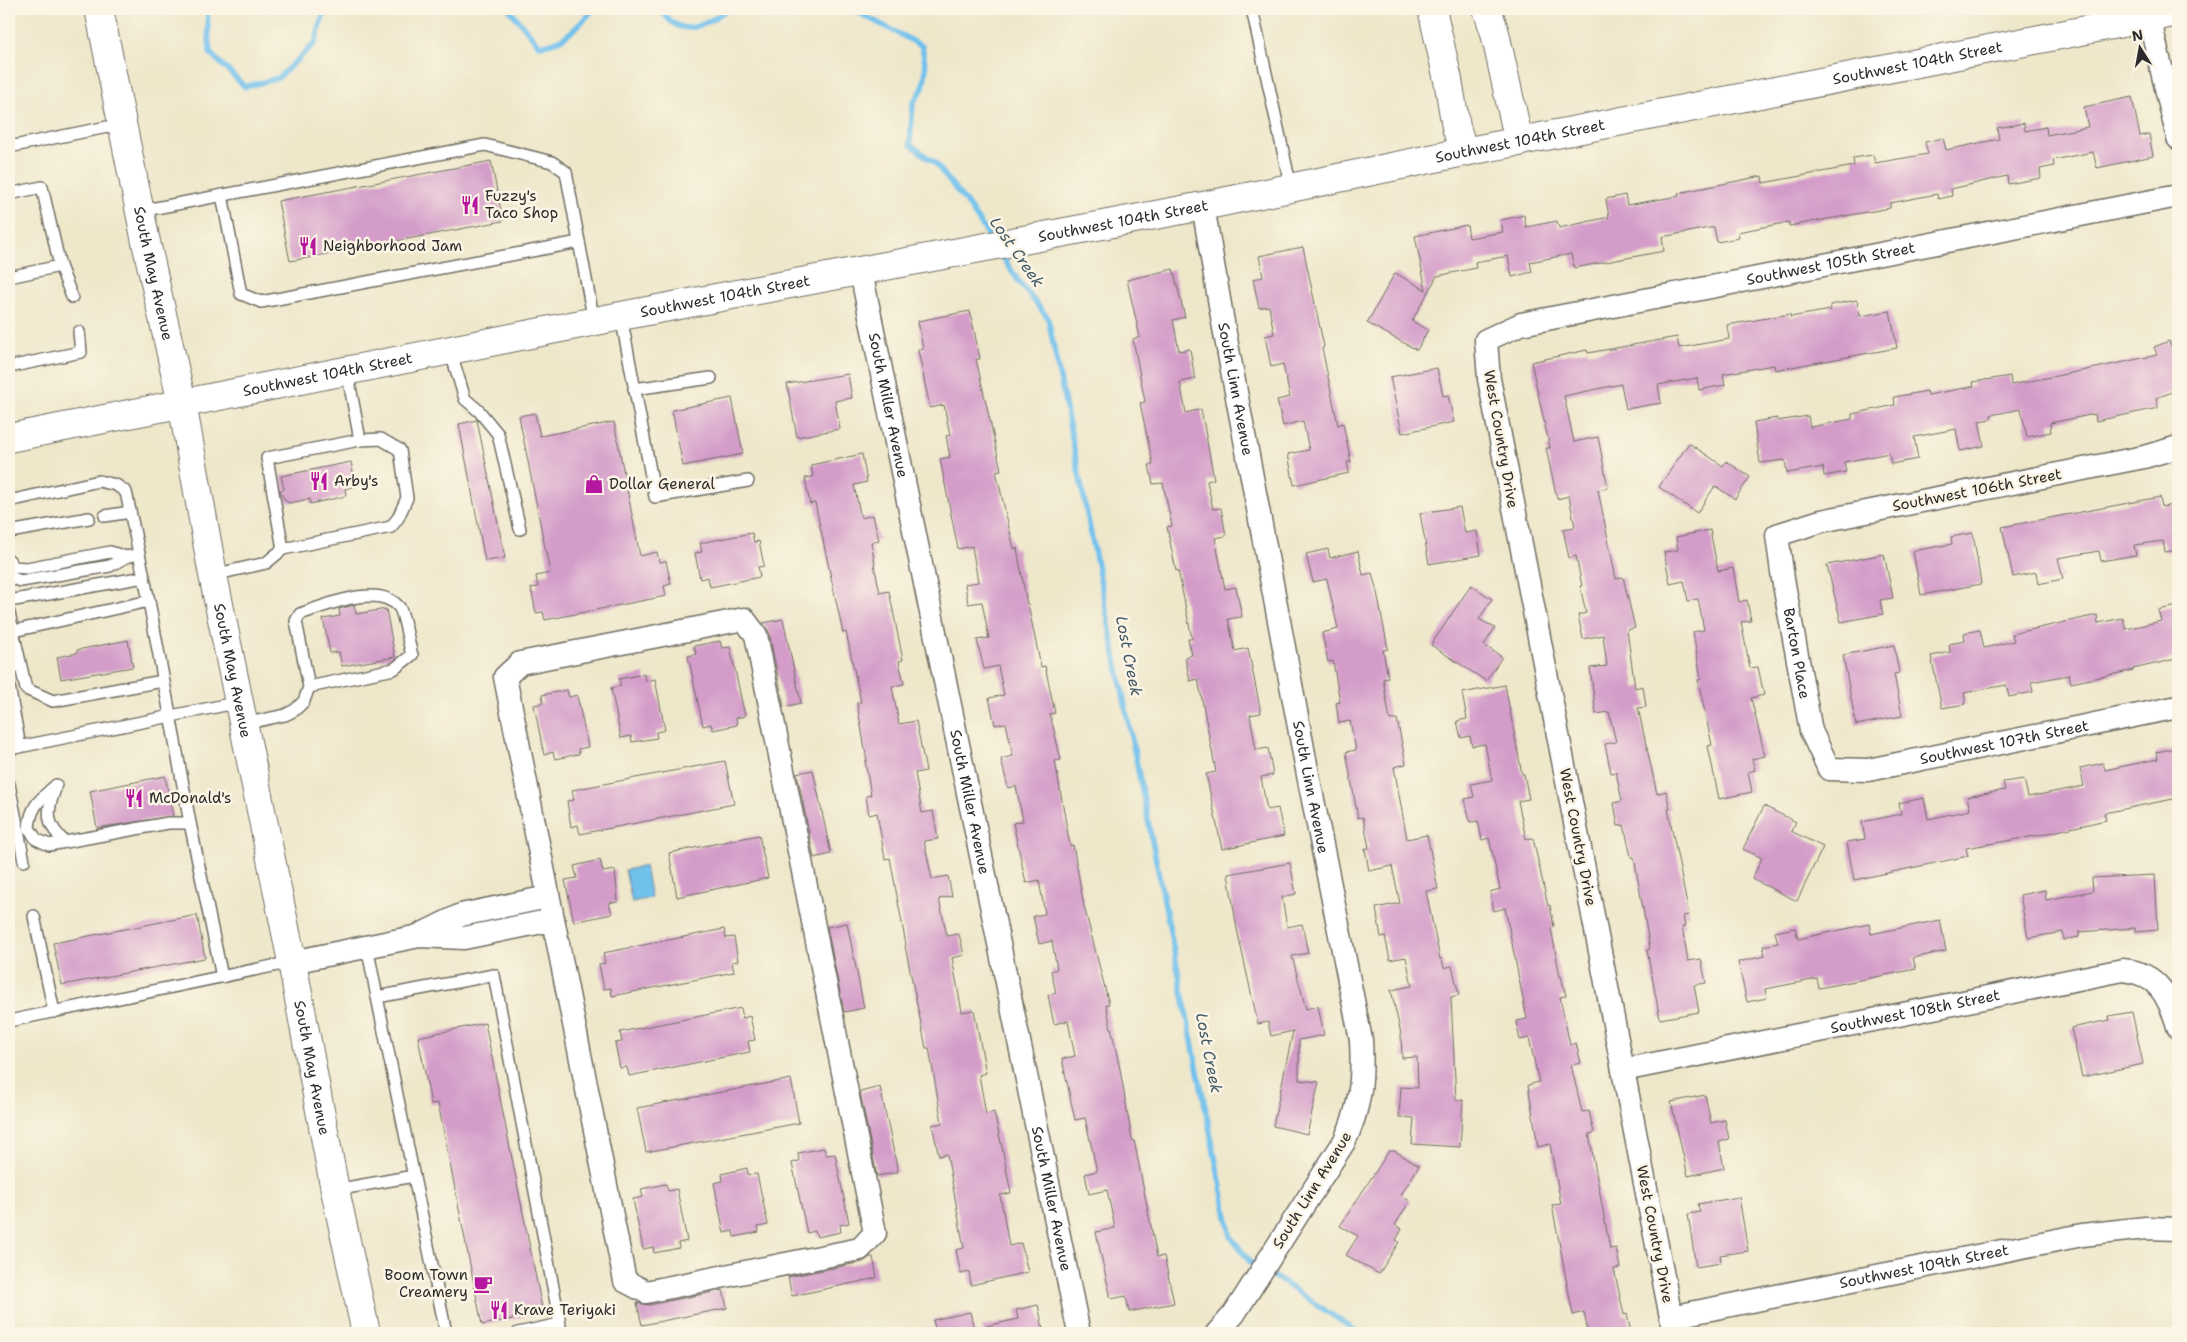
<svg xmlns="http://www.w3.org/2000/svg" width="2187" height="1342" viewBox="0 0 2187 1342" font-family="'Shantell Sans',sans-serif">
<rect width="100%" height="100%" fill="#fcf5e5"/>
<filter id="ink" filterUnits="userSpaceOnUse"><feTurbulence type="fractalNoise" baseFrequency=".02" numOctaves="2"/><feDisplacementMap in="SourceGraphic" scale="10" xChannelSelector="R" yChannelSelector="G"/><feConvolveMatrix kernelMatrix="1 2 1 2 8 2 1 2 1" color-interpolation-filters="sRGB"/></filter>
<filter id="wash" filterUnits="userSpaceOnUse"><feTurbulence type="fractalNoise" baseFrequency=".0096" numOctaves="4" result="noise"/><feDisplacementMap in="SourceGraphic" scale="20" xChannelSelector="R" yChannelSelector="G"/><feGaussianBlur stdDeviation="1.12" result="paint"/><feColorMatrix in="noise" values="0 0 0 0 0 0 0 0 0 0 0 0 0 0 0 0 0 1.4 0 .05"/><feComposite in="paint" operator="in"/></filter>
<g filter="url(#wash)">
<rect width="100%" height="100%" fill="#eee7ca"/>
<polygon fill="#71c1ed" stroke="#4e768c" points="645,866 651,898 632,902 625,870"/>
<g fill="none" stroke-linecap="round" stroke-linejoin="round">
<g stroke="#71c1ed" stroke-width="5.5">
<polyline points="207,9 210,53 245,87 278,78 315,43 325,9"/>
<path d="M509,9L539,45C562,46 580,24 594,9"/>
<path d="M659,9C663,13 668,19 673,23C691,36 714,19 728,9"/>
<polyline points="852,9 922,46 926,69 923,88 913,103 910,144 935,163 968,205 991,239"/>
<polyline points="1000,253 1019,282 1048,318 1231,1237 1249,1261 1258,1267"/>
<polyline points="1266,1271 1359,1333"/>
</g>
</g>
<g id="blocks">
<g fill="#d49dc9">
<polygon points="2132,97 2140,136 2149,134 2153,156 2097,168 2093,152 2053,160 2054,166 2040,169 2041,178 2008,184 2007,176 1951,189 1952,196 1938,199 1937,194 1890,203 1890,208 1789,226 1789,222 1738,232 1739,238 1717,242 1714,227 1662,237 1664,251 1574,268 1571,254 1530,262 1532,272 1512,277 1508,256 1475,262 1476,268 1437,276 1412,321 1428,330 1417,350 1367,323 1395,273 1426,290 1415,236 1467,225 1469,238 1503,232 1501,220 1524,215 1526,227 1557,221 1559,228 1609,217 1606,199 1625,195 1627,205 1679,196 1678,193 1762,176 1763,183 1854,166 1853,158 1873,155 1875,163 1928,154 1925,142 1943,138 1946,150 1999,139 1997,128 2024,123 2025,131 2046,127 2047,135 2088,127 2084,107"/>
<polygon points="491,161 503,221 290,261 278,201"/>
<polygon points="1303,247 1324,347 1322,348 1338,425 1343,423 1351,462 1347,462 1349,473 1294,485 1288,454 1309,450 1303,421 1283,426 1277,400 1290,397 1283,364 1271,367 1265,336 1274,334 1269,306 1259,308 1253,279 1263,277 1259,256"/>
<polygon points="1173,269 1185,317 1173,320 1179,351 1190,349 1195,379 1180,382 1186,413 1201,409 1214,479 1207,481 1213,509 1221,508 1226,536 1215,538 1225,589 1236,587 1242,617 1228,619 1235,651 1248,648 1261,713 1250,715 1256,750 1268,748 1273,775 1261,777 1267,810 1278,808 1284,836 1222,849 1206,774 1216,772 1198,679 1190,681 1185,657 1192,655 1188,639 1192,639 1178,570 1176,571 1167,527 1172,526 1163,483 1153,484 1149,465 1153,465 1140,403 1145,402 1133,339 1140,337 1127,280"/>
<polygon points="1857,300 1860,316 1890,311 1897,348 1775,370 1774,365 1723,374 1725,385 1699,390 1697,378 1658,385 1661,403 1626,409 1621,384 1564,396 1574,442 1598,437 1608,488 1598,490 1616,579 1623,577 1635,628 1627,630 1635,688 1643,686 1646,707 1638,708 1657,794 1666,791 1670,809 1668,809 1689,915 1683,916 1685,927 1682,927 1688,961 1701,959 1706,983 1694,985 1699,1012 1660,1019 1647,950 1650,949 1634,857 1631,857 1624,825 1618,826 1614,803 1622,801 1616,772 1611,773 1605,744 1616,742 1609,712 1596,714 1590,668 1607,666 1603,635 1583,639 1578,615 1586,613 1580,586 1582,586 1576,556 1569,558 1563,529 1575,527 1569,496 1557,499 1546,448 1550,448 1531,362 1587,350 1588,353 1677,337 1679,348 1729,339 1727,325 1790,314 1790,317 1831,310 1830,305"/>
<polygon points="970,311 980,359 976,359 1001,470 996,471 1014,549 1017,548 1027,604 1028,604 1041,667 1045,666 1055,713 1050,714 1061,760 1055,761 1070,846 1073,845 1084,906 1109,1004 1106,1005 1120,1069 1132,1140 1134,1140 1157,1257 1164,1256 1174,1303 1129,1312 1126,1296 1111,1299 1102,1260 1096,1232 1115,1228 1107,1190 1089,1194 1085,1174 1097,1171 1085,1118 1075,1120 1062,1059 1075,1056 1068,1021 1054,1024 1048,995 1056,993 1051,971 1057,969 1052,941 1039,944 1033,916 1045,914 1039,880 1026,883 1013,823 1023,821 1016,786 1008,788 1001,759 1013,756 1006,723 995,725 989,698 1004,695 998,666 984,669 977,640 989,638 982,602 968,604 965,584 978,582 972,546 958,549 940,459 950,457 946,436 950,435 944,405 930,408 918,350 923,349 918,321"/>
<polygon points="2169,341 2175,355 2178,354 2178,390 2156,398 2158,408 2096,421 2095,414 2050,423 2051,432 2027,437 2021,409 1991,415 1991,419 1979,421 1984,446 1960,451 1956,429 1914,437 1918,459 1891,464 1889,453 1844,462 1846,472 1824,476 1823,467 1787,473 1785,460 1760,463 1754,422 1777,418 1777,421 1808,416 1810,427 1852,419 1852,414 1895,405 1894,397 1927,391 1928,395 1974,386 1973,382 2010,376 2011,385 2086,370 2157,355 2154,347"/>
<polygon points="1437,368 1443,396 1448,395 1454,422 1402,433 1390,377"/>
<polygon points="848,374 852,398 835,401 840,429 797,437 787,384"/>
<polygon points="732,398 743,454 683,466 672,410"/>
<polygon points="535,413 540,436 614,422 640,556 657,552 659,562 666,561 671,584 664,586 666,596 545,620 543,612 536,613 531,588 538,587 536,576 550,573 519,416"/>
<polygon points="477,420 505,558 485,561 459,424"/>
<polygon points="1689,443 1723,466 1726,461 1750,477 1735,499 1715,486 1697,513 1659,487"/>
<polygon points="862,454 867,482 854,485 861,518 873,515 879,540 871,542 875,564 874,564 880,593 889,591 903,660 899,661 904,684 892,686 899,724 916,721 926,771 915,773 922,813 933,811 938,839 924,841 932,879 948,876 952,896 939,899 947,936 959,934 964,955 952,958 962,1012 974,1010 986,1073 979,1075 986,1114 994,1112 1002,1147 1011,1193 1000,1195 1009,1246 1021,1243 1028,1272 971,1285 969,1272 961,1274 956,1250 964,1248 947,1154 939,1156 932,1125 942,1123 929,1048 926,1048 905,946 906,945 890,858 885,859 877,813 869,815 866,796 871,795 865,761 867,761 857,703 861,702 846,632 843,633 815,503 810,504 805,478 813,477 811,465"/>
<polygon points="351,462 356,486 345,489 346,496 310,504 310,499 289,503 285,500 280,491 284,489 281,476"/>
<polygon points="2160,497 2162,507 2178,504 2178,550 2165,552 2163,541 2134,545 2136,555 2101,561 2099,551 2058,558 2063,579 2038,584 2036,572 2013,577 2002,527"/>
<polygon points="1460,507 1465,533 1477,531 1481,555 1429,564 1420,513"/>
<polygon points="1710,530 1718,571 1733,568 1739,602 1747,600 1751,621 1741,622 1750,668 1758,667 1764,695 1751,698 1765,756 1752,759 1755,770 1748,772 1752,792 1719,799 1708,746 1712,745 1698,680 1701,679 1693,632 1704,630 1698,599 1688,601 1684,581 1670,584 1664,552 1678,550 1676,537"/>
<polygon points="752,533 754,542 759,541 764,566 758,567 760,577 710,587 708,577 700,579 695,553 702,552 700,543"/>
<polygon points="1973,533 1981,584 1921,595 1913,551 1952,544 1951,537"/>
<polygon points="1328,549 1330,558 1358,551 1363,575 1372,573 1377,592 1388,649 1383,650 1388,678 1383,679 1390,720 1397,719 1406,764 1394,767 1407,839 1427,835 1438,889 1426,891 1440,959 1442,959 1444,968 1452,966 1459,995 1451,997 1456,1100 1463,1100 1460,1147 1412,1144 1414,1118 1399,1117 1401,1087 1418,1088 1417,1057 1402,1058 1401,1034 1391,990 1412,986 1406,957 1390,960 1385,936 1381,937 1376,908 1400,903 1392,866 1369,871 1365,849 1369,848 1363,817 1358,818 1346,752 1356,750 1350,721 1339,723 1336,703 1340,702 1333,661 1328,662 1322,633 1338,629 1327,579 1313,582 1306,554"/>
<polygon points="1884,554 1893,598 1880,600 1883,614 1841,622 1827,565"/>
<polygon points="1471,585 1492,599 1479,619 1495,628 1484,645 1502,657 1486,681 1431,645"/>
<polygon points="354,605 356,614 386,609 395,657 342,666 339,652 330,653 323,619 340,616 339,609"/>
<polygon points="2178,606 2178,652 2175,653 2176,659 2133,669 2134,670 2071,683 2069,675 2031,682 2033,692 2009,697 2006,685 1964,693 1966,704 1942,708 1931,656 1950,652 1949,644 1965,641 1964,633 1980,630 1984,648 2014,641 2012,634 2097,615 2098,623 2123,618 2126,629 2161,621 2158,610"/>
<polygon points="783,619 801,703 784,707 769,632 763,623"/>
<polygon points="128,640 133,667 61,679 57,657 77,653 77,650"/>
<polygon points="720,641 722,648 730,647 745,716 736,718 737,725 713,730 711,724 703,726 688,656 696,654 694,646"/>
<polygon points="1894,645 1899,673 1894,674 1902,716 1856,725 1843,655"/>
<polygon points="644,674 646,681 655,679 665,730 656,732 657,738 632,742 631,736 621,738 611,688 621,686 619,679"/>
<polygon points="1505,685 1522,774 1524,774 1529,799 1518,801 1526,839 1533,838 1548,906 1550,905 1554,927 1551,928 1560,977 1561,976 1566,996 1560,997 1570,1045 1576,1043 1581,1063 1571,1065 1582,1112 1589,1111 1594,1133 1589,1134 1610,1249 1616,1248 1620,1268 1614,1269 1624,1315 1627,1314 1631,1333 1588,1333 1584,1312 1573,1315 1552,1205 1561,1204 1550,1144 1538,1147 1528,1085 1539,1082 1529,1038 1520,1040 1516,1021 1527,1019 1505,908 1494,911 1490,892 1500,889 1489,838 1482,840 1478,821 1470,822 1465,799 1474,797 1471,784 1492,780 1485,744 1472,746 1470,736 1461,738 1457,721 1467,719 1462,693"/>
<polygon points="567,690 569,697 577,695 588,747 578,749 579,754 555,759 553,752 544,755 534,705 543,703 542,695"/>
<polygon points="2178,748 2178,798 2104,813 2106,820 2035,836 1966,848 1968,856 1854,880 1847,842 1865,839 1862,822 1901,814 1899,803 1924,798 1928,819 1970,810 1967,797 2005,790 2003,782 2024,779 2028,797 2084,786 2080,768 2103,763 2105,770 2158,759 2156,752"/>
<polygon points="725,761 734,804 580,834 578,825 571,827 567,801 574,800 572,790"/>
<polygon points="813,770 831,854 814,858 797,773"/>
<polygon points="165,776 173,816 97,828 90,791"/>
<polygon points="1764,806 1796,822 1791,831 1823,847 1797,901 1752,879 1762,858 1743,849"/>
<polygon points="759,835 768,878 677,897 669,853"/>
<polygon points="600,860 603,872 615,870 618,902 609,903 612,914 574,922 565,880 577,878 574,866"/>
<polygon points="1290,863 1296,894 1282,897 1287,927 1302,924 1308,953 1292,956 1306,1009 1318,1006 1324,1035 1299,1040 1299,1080 1319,1082 1307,1134 1273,1126 1293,1031 1271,1036 1268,1022 1258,1024 1237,929 1228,874"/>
<polygon points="2155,875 2158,930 2135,932 2135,928 2079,932 2079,937 2064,940 2063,932 2028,938 2020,895 2045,890 2046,900 2093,891 2092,878"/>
<polygon points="197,915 205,958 62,985 53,943"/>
<polygon points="1940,920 1946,951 1913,958 1916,969 1819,988 1817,979 1765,989 1767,998 1747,1002 1738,962 1765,956 1763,946 1778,943 1775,932 1795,928 1798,939 1869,924 1871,934"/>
<polygon points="847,923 864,1008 844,1012 827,927"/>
<polygon points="724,929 726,938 734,937 738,961 732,962 734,972 612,996 611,988 604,989 599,964 605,963 603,953"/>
<polygon points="741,1008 743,1018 750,1016 755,1040 748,1041 750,1052 629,1076 627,1067 620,1068 615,1043 622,1042 620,1032"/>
<polygon points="2132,1012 2143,1064 2082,1077 2071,1028 2110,1020 2109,1016"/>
<polygon points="485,1023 543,1313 482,1325 438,1103 431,1104 418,1037"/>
<polygon points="791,1079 799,1123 646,1152 637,1108"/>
<polygon points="880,1087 898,1172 877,1176 860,1092"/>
<polygon points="1705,1095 1711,1123 1725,1120 1729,1139 1719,1142 1724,1168 1688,1176 1671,1102"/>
<polygon points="824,1148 826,1155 835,1154 849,1223 840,1225 841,1232 817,1237 815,1231 807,1233 792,1163 799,1161 798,1153"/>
<polygon points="1389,1151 1395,1151 1419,1166 1401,1195 1410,1201 1395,1225 1402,1229 1396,1240 1399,1242 1379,1274 1346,1255 1358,1236 1340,1226"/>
<polygon points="747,1168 748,1175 757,1174 768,1225 758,1227 759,1232 734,1237 733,1231 724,1233 714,1183 723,1181 722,1174"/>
<polygon points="666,1184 668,1191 677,1189 687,1241 678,1243 679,1248 654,1253 653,1247 643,1249 633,1199 643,1197 641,1189"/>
<polygon points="1739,1197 1748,1251 1720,1255 1721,1263 1696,1267 1688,1214 1700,1212 1698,1204"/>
<polygon points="870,1257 873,1257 877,1278 792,1296 788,1277 863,1262"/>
<polygon points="723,1290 727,1308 642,1325 637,1303 649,1305"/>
<polygon points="1038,1305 1044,1333 983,1333 982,1327 1018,1319 1016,1310"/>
<polygon points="970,1312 975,1333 936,1333 933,1320"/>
</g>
</g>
</g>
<g filter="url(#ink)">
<use href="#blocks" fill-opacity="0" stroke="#6f6d63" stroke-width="1"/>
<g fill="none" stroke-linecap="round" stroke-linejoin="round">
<g stroke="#6f6d63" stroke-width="14">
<g id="service">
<polyline points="1252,9 1291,188"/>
<polyline points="9,147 122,124"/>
<polyline points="9,194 42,187 60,266 9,277"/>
<polyline points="222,195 241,294 261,302 579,242"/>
<polyline points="140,211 485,145 552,162 566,172 594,322"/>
<polyline points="60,266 72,297"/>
<polyline points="621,316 655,497 748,481"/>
<polyline points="450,350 465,399 479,411 498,434 520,529"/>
<polyline points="9,367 81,352 79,332"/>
<polyline points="347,370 360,440"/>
<polyline points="634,389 711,378"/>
<polyline points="9,501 99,481 116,485 126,492 144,577"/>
<polyline points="105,516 130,512"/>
<polyline points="9,532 89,518"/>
<polyline points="9,560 13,567 27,568 110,552 126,557"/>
<polyline points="213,575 266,563 283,549 391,527 398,518 407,498 400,450 381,439 360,440 267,458 283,549"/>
<polyline points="9,577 21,581 110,566 126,557 139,554"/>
<polyline points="9,601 144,577 149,601"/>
<polyline points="9,613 26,689 53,701 163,681"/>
<path d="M9,632L149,601L190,823H168L49,845L36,839L29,828C31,805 40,800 56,785"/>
<polyline points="9,686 20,747"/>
<path d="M244,724L285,715L295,710L304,701L309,687L296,621L300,614C325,606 378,582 399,607C404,613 409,646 412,655L394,669L309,687"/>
<polyline points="9,749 240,702"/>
<polyline points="9,784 24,861"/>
<path d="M55,789C46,812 46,825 65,842"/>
<polyline points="190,823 222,977"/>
<polyline points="34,916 54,1012"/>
<polyline points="367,946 377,997"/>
<polyline points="9,1021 292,962"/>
<polyline points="335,1190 414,1176"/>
<polyline points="446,1333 377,997 494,975 560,1324 518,1333"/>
</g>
</g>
<g stroke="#6f6d63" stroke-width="25">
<g id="minor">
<polyline points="2149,17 2178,138"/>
<path id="s1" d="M1203,206L1224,328L1308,775L1361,1040C1363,1079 1361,1107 1344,1142L1234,1314L1217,1333"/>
<path id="s2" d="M861,272L1079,1333"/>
<path id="s3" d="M2178,447L2144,457L1821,521L1777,535L1783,579L1811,731L1829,769L1868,770L2178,707"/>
<polygon points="744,619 756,635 875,1233 860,1249 646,1292 625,1281 505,677 520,663"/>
<polyline points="420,935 461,915 548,897"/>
<polyline points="292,962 419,936 464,938 552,920"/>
<path id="s4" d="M1623,1070L2123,970C2158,973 2169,997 2178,1027"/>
<path id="s5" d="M1671,1317L2082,1235L2146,1228L2178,1229"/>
<path id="s6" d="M1674,1333L1489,379L1486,340L1521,324L2178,196"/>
</g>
</g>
<g stroke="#6f6d63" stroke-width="30">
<g id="tertiary">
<polyline points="1432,9 1448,80 1456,127 1464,152"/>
<polyline points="1487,9 1495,33 1519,142"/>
</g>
</g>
<g stroke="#6f6d63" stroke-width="30">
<g id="secondary">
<path id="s7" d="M99,9L146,242L182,403L213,575L292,962L335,1190L366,1333"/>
<path id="s8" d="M9,438L621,316L1203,206L1464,152L2178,12"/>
</g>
</g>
<use href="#service" stroke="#fff" stroke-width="11"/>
<use href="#minor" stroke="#fff" stroke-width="22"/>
<use href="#tertiary" stroke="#fff" stroke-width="28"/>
<use href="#secondary" stroke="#fff" stroke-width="28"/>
</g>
</g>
<defs>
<g id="restaurant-bare" transform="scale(1.5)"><path d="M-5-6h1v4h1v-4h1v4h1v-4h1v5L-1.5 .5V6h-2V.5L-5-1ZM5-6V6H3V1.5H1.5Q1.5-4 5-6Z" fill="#b5179e" stroke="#fcf5e5" stroke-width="2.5" paint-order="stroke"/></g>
<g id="shop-bare" transform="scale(1.5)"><path d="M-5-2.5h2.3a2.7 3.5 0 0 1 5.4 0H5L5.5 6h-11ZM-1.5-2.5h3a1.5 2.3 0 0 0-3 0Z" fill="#b5179e" stroke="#fcf5e5" stroke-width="2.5" paint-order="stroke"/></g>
<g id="cafe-bare" transform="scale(1.5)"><path d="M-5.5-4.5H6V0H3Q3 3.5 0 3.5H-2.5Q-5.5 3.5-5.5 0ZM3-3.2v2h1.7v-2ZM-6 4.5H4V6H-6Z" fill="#b5179e" stroke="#fcf5e5" stroke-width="2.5" paint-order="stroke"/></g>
</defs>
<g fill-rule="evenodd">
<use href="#restaurant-bare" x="470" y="205"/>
<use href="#restaurant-bare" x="308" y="246"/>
<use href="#restaurant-bare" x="319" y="481"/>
<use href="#shop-bare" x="594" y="484"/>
<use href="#restaurant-bare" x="134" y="798"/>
<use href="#cafe-bare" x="483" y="1284"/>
<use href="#restaurant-bare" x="499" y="1310"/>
</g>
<g text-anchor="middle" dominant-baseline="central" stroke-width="5" stroke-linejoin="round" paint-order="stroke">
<g font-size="15" fill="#2b2b2b" stroke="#fcf5e5">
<text stroke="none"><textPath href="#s8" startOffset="1945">Southwest 104th Street</textPath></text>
<text stroke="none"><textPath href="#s8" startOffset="1540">Southwest 104th Street</textPath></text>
<text stroke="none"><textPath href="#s8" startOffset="1135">Southwest 104th Street</textPath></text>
<text stroke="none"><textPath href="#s6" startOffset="1365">Southwest 105th Street</textPath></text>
<text stroke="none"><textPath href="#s7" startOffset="270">South May Avenue</textPath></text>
<text stroke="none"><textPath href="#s8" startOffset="730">Southwest 104th Street</textPath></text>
<text stroke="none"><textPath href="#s8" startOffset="325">Southwest 104th Street</textPath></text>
<text stroke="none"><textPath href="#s1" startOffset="186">South Linn Avenue</textPath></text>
<text stroke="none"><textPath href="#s2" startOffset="136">South Miller Avenue</textPath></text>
<text transform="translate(1501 439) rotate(80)">West Country Drive</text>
<text transform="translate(1977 490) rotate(-11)">Southwest 106th Street</text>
<text stroke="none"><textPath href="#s3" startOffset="531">Barton Place</textPath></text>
<text stroke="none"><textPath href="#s7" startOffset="675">South May Avenue</textPath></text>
<text stroke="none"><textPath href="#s3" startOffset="830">Southwest 107th Street</textPath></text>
<text stroke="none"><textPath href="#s1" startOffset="591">South Linn Avenue</textPath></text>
<text stroke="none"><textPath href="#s2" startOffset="541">South Miller Avenue</textPath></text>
<text transform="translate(1578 837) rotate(79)">West Country Drive</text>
<text stroke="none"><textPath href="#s4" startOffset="298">Southwest 108th Street</textPath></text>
<text stroke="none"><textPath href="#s7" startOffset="1080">South May Avenue</textPath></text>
<text transform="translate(1312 1190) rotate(-58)">South Linn Avenue</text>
<text stroke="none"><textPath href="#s2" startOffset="946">South Miller Avenue</textPath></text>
<text transform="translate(1655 1234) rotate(79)">West Country Drive</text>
<text stroke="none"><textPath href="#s5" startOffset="258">Southwest 109th Street</textPath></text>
</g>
<g font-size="15" fill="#2b2b2b" stroke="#fcf5e5" text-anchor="start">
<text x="485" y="196">Fuzzy's<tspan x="485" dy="17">Taco Shop</tspan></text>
<text x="323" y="246">Neighborhood Jam</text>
<text x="334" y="481">Arby's</text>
<text x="609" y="484">Dollar General</text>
<text x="149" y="798">McDonald's</text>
<text x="468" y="1275" text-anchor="end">Boom Town<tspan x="468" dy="17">Creamery</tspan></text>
<text x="514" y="1310">Krave Teriyaki</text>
</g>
<g font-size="16" font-style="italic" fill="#405865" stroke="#fcf5e5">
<text transform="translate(1017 252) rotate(55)">Lost Creek</text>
<text transform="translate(1129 656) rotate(79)">Lost Creek</text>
<text transform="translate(1209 1053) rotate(79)">Lost Creek</text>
</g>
</g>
<rect width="2187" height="1342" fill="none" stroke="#fcf5e5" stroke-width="30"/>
<g transform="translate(2140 48) rotate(349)" stroke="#fcf5e5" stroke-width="4" paint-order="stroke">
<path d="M0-4L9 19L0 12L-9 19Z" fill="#2b2b2b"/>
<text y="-8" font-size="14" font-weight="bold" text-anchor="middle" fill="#2b2b2b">N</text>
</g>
</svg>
